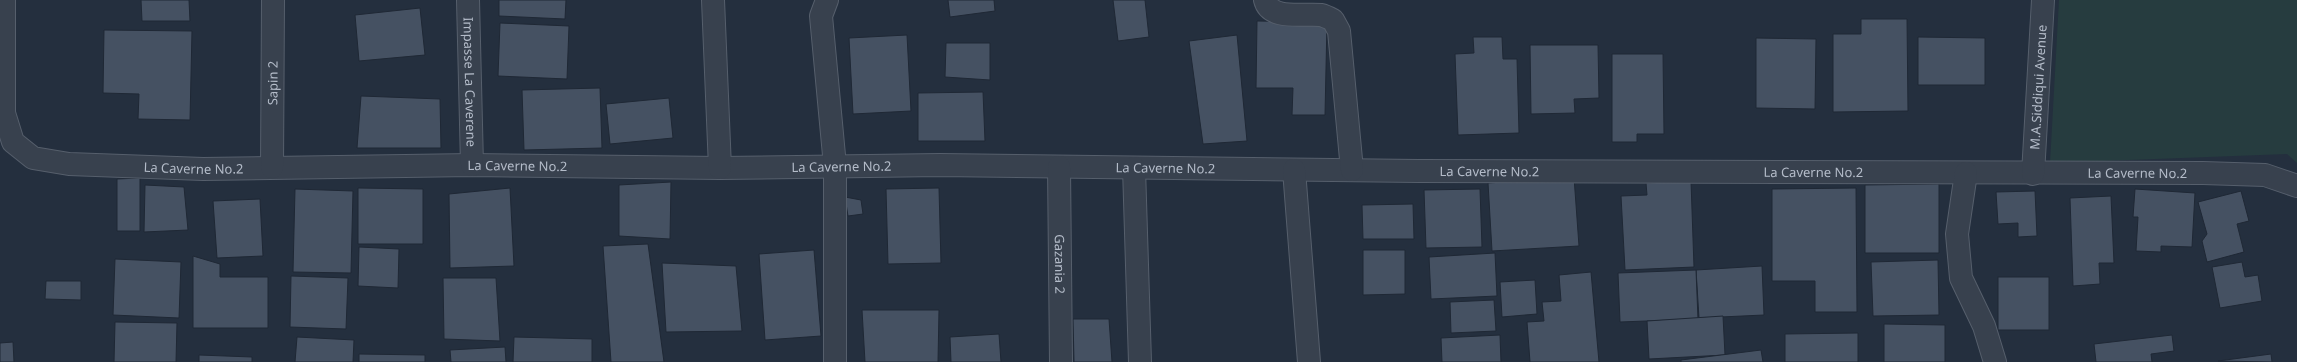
<svg xmlns="http://www.w3.org/2000/svg" width="2297" height="362" viewBox="0 0 2297 362" font-family="'Noto Sans',sans-serif">
<rect width="100%" height="100%" fill="#242f3e"/>
<polygon fill="#263c3f" points="2059,0 2297,0 2297,163 2287,154 2050,163"/>
<g fill="#455162" stroke="#1f2835">
<polygon points="141,0 189,0 190,21 142,21"/>
<polygon points="499,0 566,0 565,19 499,16"/>
<polygon points="948,0 994,0 995,11 950,17"/>
<polygon points="1113,0 1145,0 1149,37 1118,41"/>
<polygon points="420,8 425,55 359,61 355,15"/>
<polygon points="1861,19 1907,19 1908,111 1833,112 1833,34 1861,34"/>
<polygon points="1257,21 1327,22 1325,115 1292,115 1293,88 1256,88"/>
<polygon points="500,23 569,26 567,79 498,76"/>
<polygon points="104,30 192,31 190,120 138,119 139,94 103,93"/>
<polygon points="907,35 911,111 853,114 849,38"/>
<polygon points="1237,35 1247,141 1203,144 1189,41"/>
<polygon points="1473,37 1502,37 1503,59 1517,59 1519,133 1458,135 1455,54 1474,53"/>
<polygon points="1918,37 1985,38 1985,85 1918,85"/>
<polygon points="1756,38 1816,39 1815,109 1756,108"/>
<polygon points="946,43 990,43 990,80 945,77"/>
<polygon points="1530,45 1598,45 1599,98 1574,99 1575,113 1531,114"/>
<polygon points="1612,54 1663,54 1664,134 1637,134 1637,142 1612,142"/>
<polygon points="600,88 602,148 524,150 522,90"/>
<polygon points="983,92 985,141 918,141 918,93"/>
<polygon points="361,96 440,99 441,148 357,148"/>
<polygon points="669,98 673,138 610,144 606,104"/>
<polygon points="1574,177 1579,246 1492,251 1488,183"/>
<polygon points="140,178 140,231 117,231 117,179"/>
<polygon points="1691,181 1694,267 1625,270 1621,196 1647,195 1646,183"/>
<polygon points="671,182 670,239 619,236 619,185"/>
<polygon points="1939,184 1939,253 1865,253 1865,185"/>
<polygon points="145,185 184,187 188,230 144,232"/>
<polygon points="358,188 423,189 423,244 358,244"/>
<polygon points="510,188 514,266 450,268 449,194"/>
<polygon points="939,188 941,263 888,264 886,189"/>
<polygon points="1856,188 1857,312 1815,312 1815,281 1772,281 1772,189"/>
<polygon points="295,189 353,191 351,273 293,272"/>
<polygon points="1480,189 1482,247 1426,248 1424,190"/>
<polygon points="2135,189 2195,193 2192,247 2161,246 2161,252 2136,251 2138,217 2133,217"/>
<polygon points="2035,191 2037,236 2018,237 2018,223 1998,224 1996,192"/>
<polygon points="2241,191 2249,221 2237,224 2244,252 2207,262 2202,241 2207,234 2198,202"/>
<polygon points="2111,196 2114,263 2099,263 2100,284 2073,286 2070,198"/>
<polygon points="845,197 861,200 863,214 848,216"/>
<polygon points="260,199 263,256 217,258 213,201"/>
<polygon points="1413,204 1414,239 1363,239 1362,205"/>
<polygon points="648,244 664,362 611,362 603,246"/>
<polygon points="359,247 399,249 398,288 358,286"/>
<polygon points="814,250 821,336 765,340 759,254"/>
<polygon points="1363,250 1405,250 1405,294 1363,295"/>
<polygon points="1495,253 1497,296 1431,299 1429,257"/>
<polygon points="193,256 220,264 220,277 268,277 268,328 193,328"/>
<polygon points="115,259 181,262 179,318 113,315"/>
<polygon points="1938,260 1939,315 1873,316 1871,262"/>
<polygon points="2242,262 2245,277 2258,275 2262,301 2220,308 2212,267"/>
<polygon points="662,263 736,266 742,331 666,332"/>
<polygon points="1762,266 1764,315 1699,318 1696,270"/>
<polygon points="1696,270 1698,319 1620,322 1618,273"/>
<polygon points="1591,272 1599,362 1530,362 1527,322 1544,321 1542,302 1561,301 1559,275"/>
<polygon points="291,276 348,278 346,329 290,327"/>
<rect x="1998" y="277" width="51" height="53"/>
<polygon points="443,278 496,278 500,341 444,339"/>
<polygon points="1535,280 1537,314 1502,317 1500,282"/>
<polygon points="46,281 81,281 81,300 45,299"/>
<polygon points="1494,300 1496,331 1451,333 1450,302"/>
<polygon points="862,310 939,310 938,362 865,362"/>
<polygon points="1723,316 1725,355 1649,359 1647,321"/>
<polygon points="1073,319 1109,319 1112,362 1074,362"/>
<polygon points="115,322 177,323 176,362 114,362"/>
<polygon points="1884,324 1945,325 1945,362 1884,362"/>
<polygon points="1858,333 1858,362 1785,362 1785,334"/>
<polygon points="999,334 1001,362 951,362 950,337"/>
<polygon points="1500,335 1501,362 1442,362 1441,338"/>
<polygon points="2172,335 2174,351 2151,354 2152,362 2096,362 2094,344"/>
<polygon points="297,337 354,340 353,362 295,362"/>
<polygon points="514,337 592,339 592,362 513,362"/>
<polygon points="13,342 14,362 0,362 0,343"/>
<polygon points="505,347 506,362 451,362 450,350"/>
<polygon points="1761,350 1763,362 1681,362 1681,360"/>
<polygon points="359,354 425,355 425,362 359,362"/>
<polygon points="2271,354 2272,362 2218,361"/>
<polygon points="199,355 252,357 252,362 199,362"/>
</g>
<g fill="none" stroke-linecap="round" stroke-linejoin="round">
<g stroke="#565f6c" stroke-width="24">
<g id="minor">
<path id="s1" d="M4,0V113L13,142L33,158L69,164L203,169L472,165L720,168L940,165L1418,171L2203,173L2265,175L2297,186"/>
<path id="s2" d="M468,0L472,165"/>
<polyline points="713,0 720,168"/>
<polyline points="827,0 821,16 835,166 835,362"/>
<path d="M1265,0C1270,21 1305,13 1321,15C1325,16 1329,18 1333,20L1339,31L1352,170"/>
<path id="s3" d="M272,167L273,0"/>
<path id="s4" d="M1059,167L1061,362"/>
<polyline points="1134,168 1140,362"/>
<polyline points="1294,170 1309,362"/>
<polyline points="1966,173 1957,234 1961,278 1984,326 1995,362"/>
<path id="s5" d="M2033,174L2043,0"/>
</g>
</g>
<use href="#minor" stroke="#38414e" stroke-width="22"/>
</g>
<g text-anchor="middle" dominant-baseline="central" stroke-width="3" stroke-linejoin="round" paint-order="stroke">
<g font-size="13" fill="#b4bcc9" stroke="#1d2633">
<text stroke="none"><textPath href="#s2" startOffset="82">Impasse La Caverene</textPath></text>
<text stroke="none"><textPath href="#s3" startOffset="84">Sapin 2</textPath></text>
<text stroke="none"><textPath href="#s5" startOffset="87">M.A.Siddiqui Avenue</textPath></text>
<text stroke="none"><textPath href="#s1" startOffset="654">La Caverne No.2</textPath></text>
<text stroke="none"><textPath href="#s1" startOffset="978">La Caverne No.2</textPath></text>
<text stroke="none"><textPath href="#s1" startOffset="330">La Caverne No.2</textPath></text>
<text stroke="none"><textPath href="#s1" startOffset="1302">La Caverne No.2</textPath></text>
<text stroke="none"><textPath href="#s1" startOffset="1626">La Caverne No.2</textPath></text>
<text stroke="none"><textPath href="#s1" startOffset="1950">La Caverne No.2</textPath></text>
<text stroke="none"><textPath href="#s1" startOffset="2274">La Caverne No.2</textPath></text>
<text stroke="none"><textPath href="#s4" startOffset="97">Gazania 2</textPath></text>
</g>
</g>
</svg>
